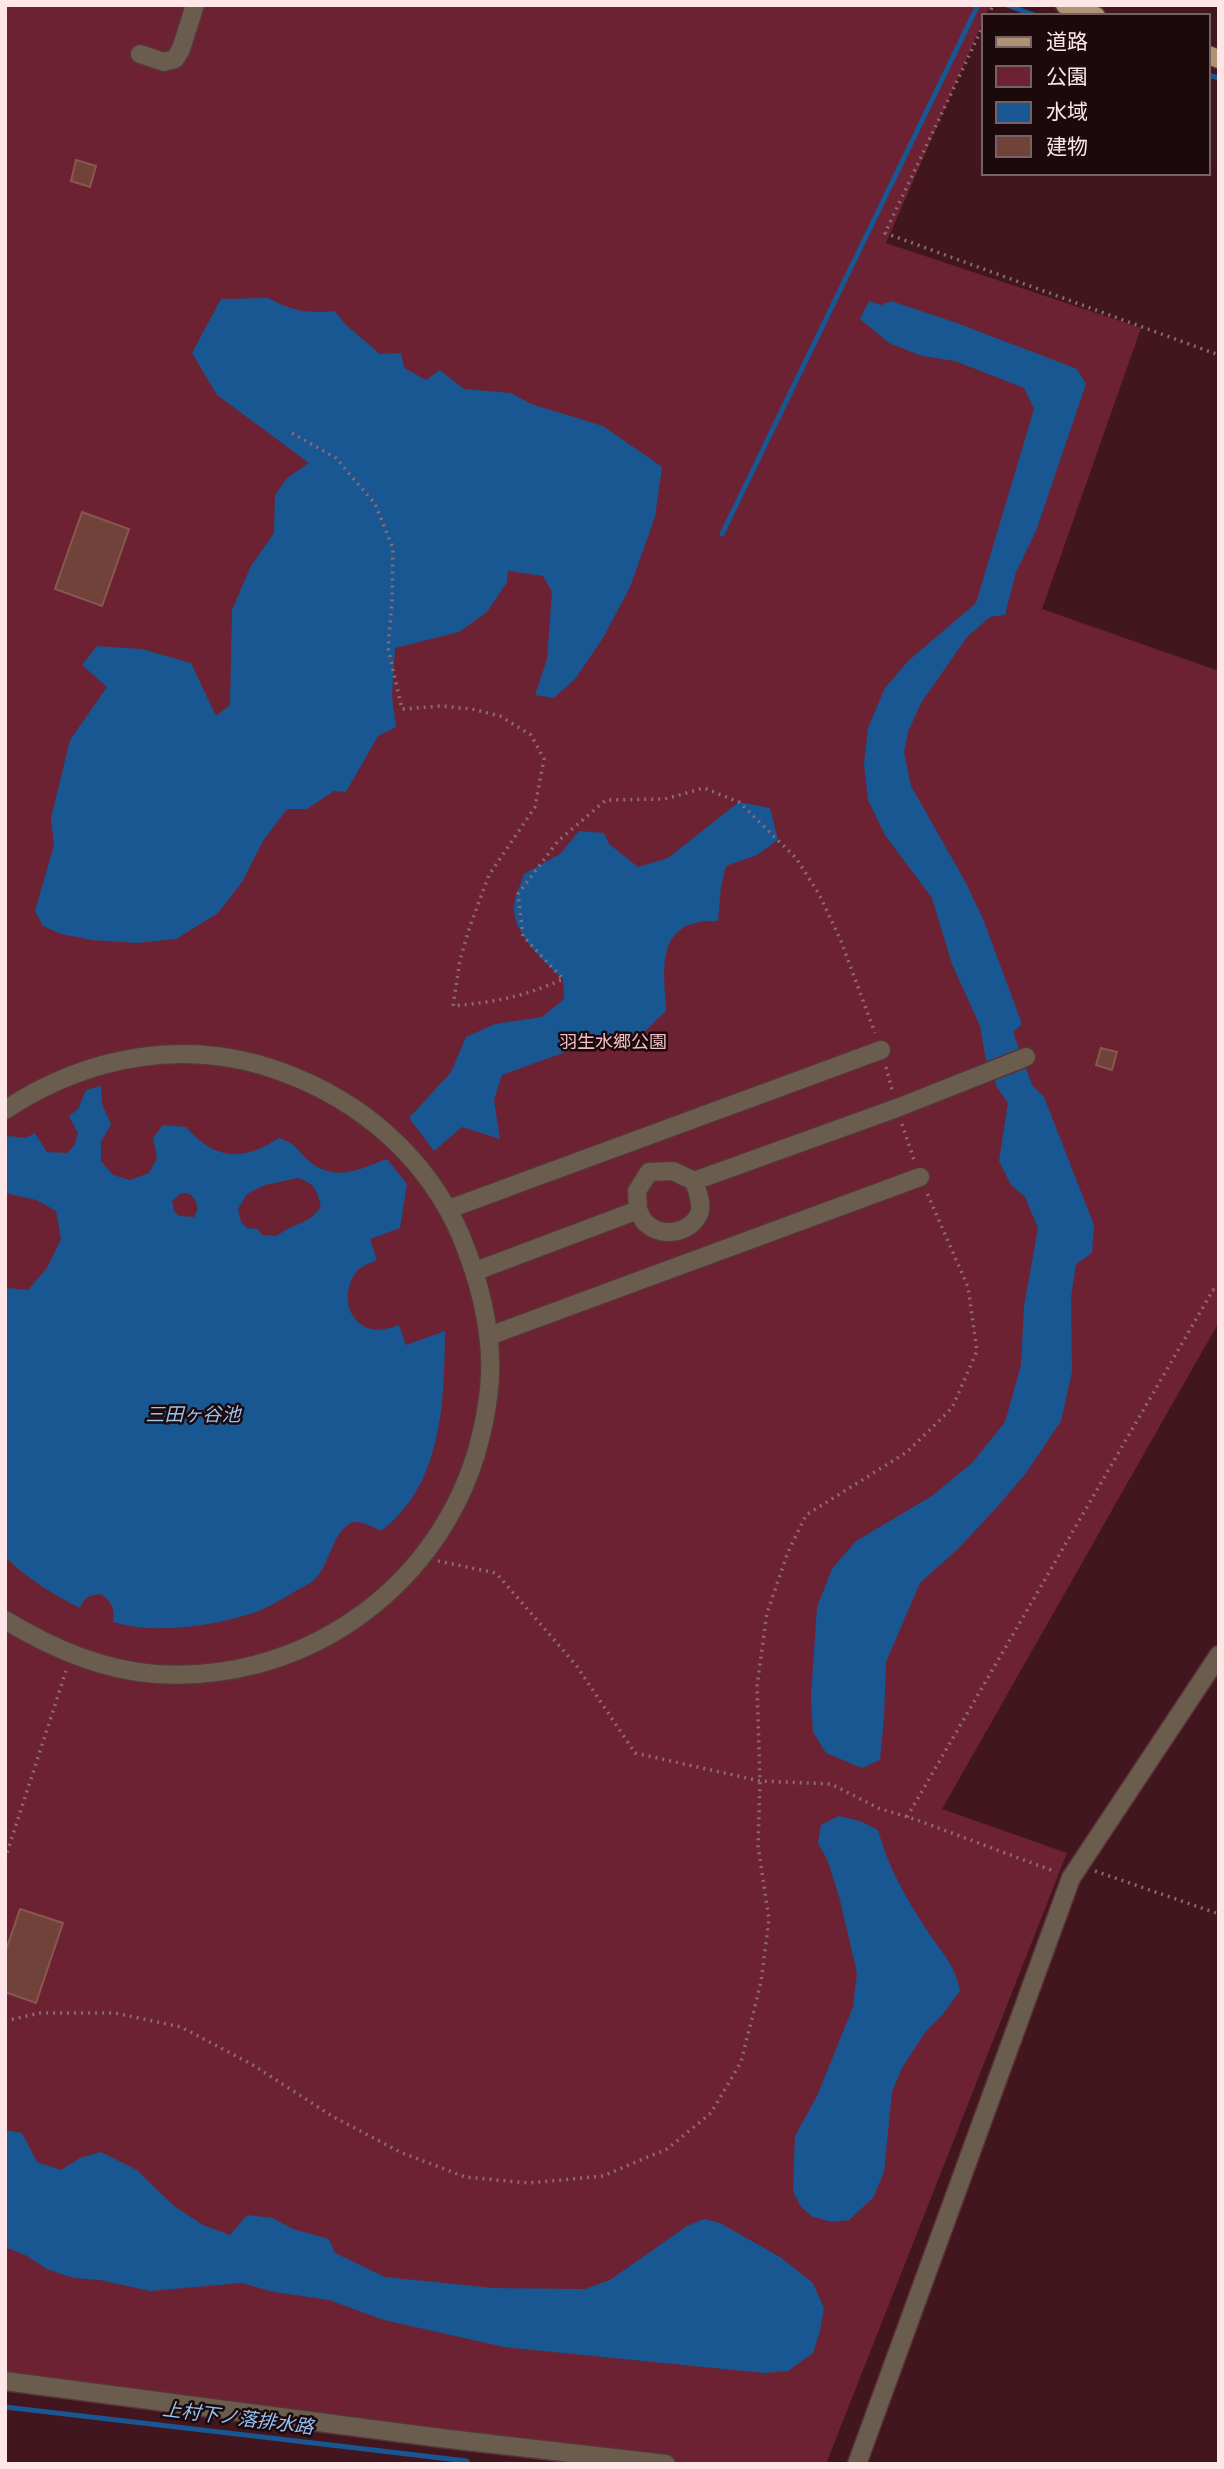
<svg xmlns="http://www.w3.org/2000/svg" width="1224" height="2469" viewBox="0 0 1224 2469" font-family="Inter,'Noto Sans JP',sans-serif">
<rect width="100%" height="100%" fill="#41161e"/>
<polygon fill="#6d2233" points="5,5 990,5 886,243 1141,328 1042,609 1219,671 1219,1322 942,1809 1067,1853 826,2464 667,2464 5,2388"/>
<g fill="#185791" fill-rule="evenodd">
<path d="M268,298C293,311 307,314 335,311L345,324L380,354L401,353L404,368L426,380L440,370L464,389L511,393L531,404L603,426L662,467L655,517L630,587L603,638L575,679L554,698L535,695L547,659L552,592L543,576L508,571L507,582L487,612L459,632L395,648L392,696L396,727L378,736L346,792L334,791L307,809H287L263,841L242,882L218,913L176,939L136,943L92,940L61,934L43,926L35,911L54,845L51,818L70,740L107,687L82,665L97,646L142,649L191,663L216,716L230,705L232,610L251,566L274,533L275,495L287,478L309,463L217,395L192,353L221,299Z"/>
<polygon points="869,301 881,305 891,301 957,323 1077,369 1086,384 1036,531 1016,572 1005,615 990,617 967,637 921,703 908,732 904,752 911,786 966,883 983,919 1022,1024 1013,1032 1032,1085 1044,1097 1094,1225 1092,1253 1076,1264 1071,1298 1072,1372 1061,1421 1026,1473 997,1507 959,1548 920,1583 886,1662 884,1718 880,1760 862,1768 826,1753 813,1732 811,1697 817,1607 832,1569 856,1541 932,1496 972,1463 1005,1422 1021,1365 1024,1306 1038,1228 1025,1197 1011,1185 999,1161 1008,1103 996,1086 992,1069 986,1060 980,1026 952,964 932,898 885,835 868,800 864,764 868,728 885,688 908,661 976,603 1034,409 1024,388 955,361 922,356 889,343 860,319"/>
<path d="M739,802L770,808L778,840L757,855L726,866L721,887L718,921C711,921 702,921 695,923C655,933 665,980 666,1011L636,1040L604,1038L502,1075L494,1100L500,1139L462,1127L434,1151L409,1118L451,1072L466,1037L495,1024L542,1017L564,999L563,979C544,962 513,934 514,907C514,897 521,884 524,874L560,854L579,831L604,833L609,844L638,867L668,858Z"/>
<path d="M101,1086L102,1104L111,1124L101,1142V1161L113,1175L130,1180L149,1173L157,1158L153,1138L163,1125L186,1127C215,1160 242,1162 279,1138C300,1146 294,1148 309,1161C336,1183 359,1169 387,1159L407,1184L400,1228L370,1239L377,1260C371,1263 363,1265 358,1270C341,1289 345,1322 371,1329C381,1331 390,1328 399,1325L406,1345L445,1331C444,1402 443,1484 381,1531C373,1527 359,1519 351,1523C332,1532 330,1566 313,1581C308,1585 300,1588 294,1592C282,1599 269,1607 256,1612C214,1626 156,1635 113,1622C115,1609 112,1602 101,1594C90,1595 84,1597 80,1608C52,1594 28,1579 5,1557V1291L9,1288L28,1290L47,1268L61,1239L56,1211L36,1200L5,1193V1139L9,1136L26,1138L35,1133L47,1152L67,1153L74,1146L78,1133L69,1116L78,1109L86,1090ZM298,1178C314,1183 317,1190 321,1206C310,1225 292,1223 277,1236L262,1235L258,1229L247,1228L241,1222L238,1209L247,1194L265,1185ZM181,1193C193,1192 194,1198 198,1208L194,1217L179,1216L174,1211L172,1201Z"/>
<path d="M839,1816L860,1821L878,1830C888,1867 906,1898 926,1929C941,1952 955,1964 960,1991L943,2014L926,2031L902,2068L892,2092L884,2172L873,2198L849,2220L832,2222L813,2217L801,2207L793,2191L795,2136L817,2096L853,2007L857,1973L839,1896L827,1859L818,1843L821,1825Z"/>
<polygon points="5,2130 22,2133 37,2162 61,2170 80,2158 101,2152 137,2170 174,2206 203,2225 230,2235 247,2215 272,2218 293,2229 329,2239 335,2253 385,2277 493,2288 585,2289 610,2280 687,2226 704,2219 720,2223 780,2257 813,2283 824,2308 820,2331 813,2353 788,2371 764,2373 504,2347 384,2320 329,2300 274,2292 242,2283 150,2291 100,2280 73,2278 47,2269 27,2256 5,2247"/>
</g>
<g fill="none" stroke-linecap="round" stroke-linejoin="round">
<g stroke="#185791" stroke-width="5">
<polyline points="1007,5 1037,16"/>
<polyline points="1208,75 1219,78"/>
<polyline points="722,534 978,5"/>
<polyline points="5,2407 467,2461"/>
</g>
</g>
<g fill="#71423a" stroke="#88574e" stroke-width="2">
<polygon points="76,160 96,166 90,187 71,181"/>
<polygon points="82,512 129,529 102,606 55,589"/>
<polygon points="1101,1048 1117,1052 1112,1070 1096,1065"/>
<polygon points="20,1909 63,1923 36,2003 5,1992 5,1953"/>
</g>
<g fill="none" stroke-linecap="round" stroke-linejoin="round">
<g stroke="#5b333a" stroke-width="21">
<g id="minor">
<polyline points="140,54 164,62 175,59 181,49 195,5"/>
<path d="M5,1110C88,1055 188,1037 282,1072C362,1101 427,1158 461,1236C474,1268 484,1299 488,1334C494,1373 487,1416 476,1454C434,1592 300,1684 156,1674C101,1670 52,1648 5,1620"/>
<polyline points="694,1181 897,1108 1026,1057"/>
<polyline points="449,1209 881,1050"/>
<path d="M476,1271L638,1210C641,1215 642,1221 647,1224C662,1238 690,1233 699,1214C703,1204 697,1191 694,1181L673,1171L649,1172L637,1191L638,1210"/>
<polyline points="489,1336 920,1177"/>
<polyline points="5,2381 441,2438 666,2464"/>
<polyline points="857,2464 1071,1878 1219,1655"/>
</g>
</g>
<g stroke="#5b333a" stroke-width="21">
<g id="major">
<polyline points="1065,5 1096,16"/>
<polyline points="1208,55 1219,59"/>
</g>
</g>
<g stroke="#8d6a70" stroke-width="3.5" stroke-dasharray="2 5" stroke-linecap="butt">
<polyline points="988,16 993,5"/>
<polyline points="984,24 885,233 1219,355"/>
<path d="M292,433L336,458L375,504L393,548L392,603L388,648L402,709L441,706L472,709L500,716L531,735L544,759L535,807L489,875L470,926L460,960L453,1006C494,1002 524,997 563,979L523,936L518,894L558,841L606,800L665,799L704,788L739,802L796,858L819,894L841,941L875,1033"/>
<polyline points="886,1067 893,1093"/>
<polyline points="902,1124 914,1160"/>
<polyline points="438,1561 496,1573 576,1665 635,1753 760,1781 831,1784 878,1808 917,1820 1056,1872"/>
<polyline points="907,1817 1213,1290 1219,1292"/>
<polyline points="5,1859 66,1671"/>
<polyline points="1095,1871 1219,1914"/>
<polyline points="5,2021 40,2013 115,2013 181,2027 253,2065 332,2116 400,2152 465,2177 529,2183 603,2176 667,2149 711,2113 741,2062 761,1982 769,1919 758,1846 760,1781 757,1686 767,1613 788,1552 806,1515 907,1452 952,1408 977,1351 968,1287 927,1193"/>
</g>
<use href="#minor" stroke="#6b5d4d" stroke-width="18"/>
<use href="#major" stroke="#af9271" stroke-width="18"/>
</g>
<g text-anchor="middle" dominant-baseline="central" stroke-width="5" stroke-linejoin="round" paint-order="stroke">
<g font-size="18" fill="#f0bfc5" stroke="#1c090c">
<text x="613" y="1041">羽生水郷公園</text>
</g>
<g font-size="19" font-style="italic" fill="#94c3f4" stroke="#1c090c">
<text x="193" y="1414">三田ヶ谷池</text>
<text transform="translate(238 2418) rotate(7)">上村下ノ落排水路</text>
</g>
</g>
<rect width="1224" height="2469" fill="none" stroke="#fee5e8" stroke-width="14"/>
<rect x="982" y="14" width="228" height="161" fill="#1c090c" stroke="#766164" stroke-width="2"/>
<rect x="996" y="37" width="35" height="10" fill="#af9271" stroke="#766164" stroke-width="2"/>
<text x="1046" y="49" font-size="21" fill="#fee5e8">道路</text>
<rect x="996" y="66" width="35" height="21" fill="#6d2233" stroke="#766164" stroke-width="2"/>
<text x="1046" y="84" font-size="21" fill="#fee5e8">公園</text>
<rect x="996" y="102" width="35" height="21" fill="#185791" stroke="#766164" stroke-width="2"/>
<text x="1046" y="119" font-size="21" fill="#fee5e8">水域</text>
<rect x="996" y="136" width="35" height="21" fill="#71423a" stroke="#766164" stroke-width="2"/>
<text x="1046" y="154" font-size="21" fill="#fee5e8">建物</text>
</svg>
